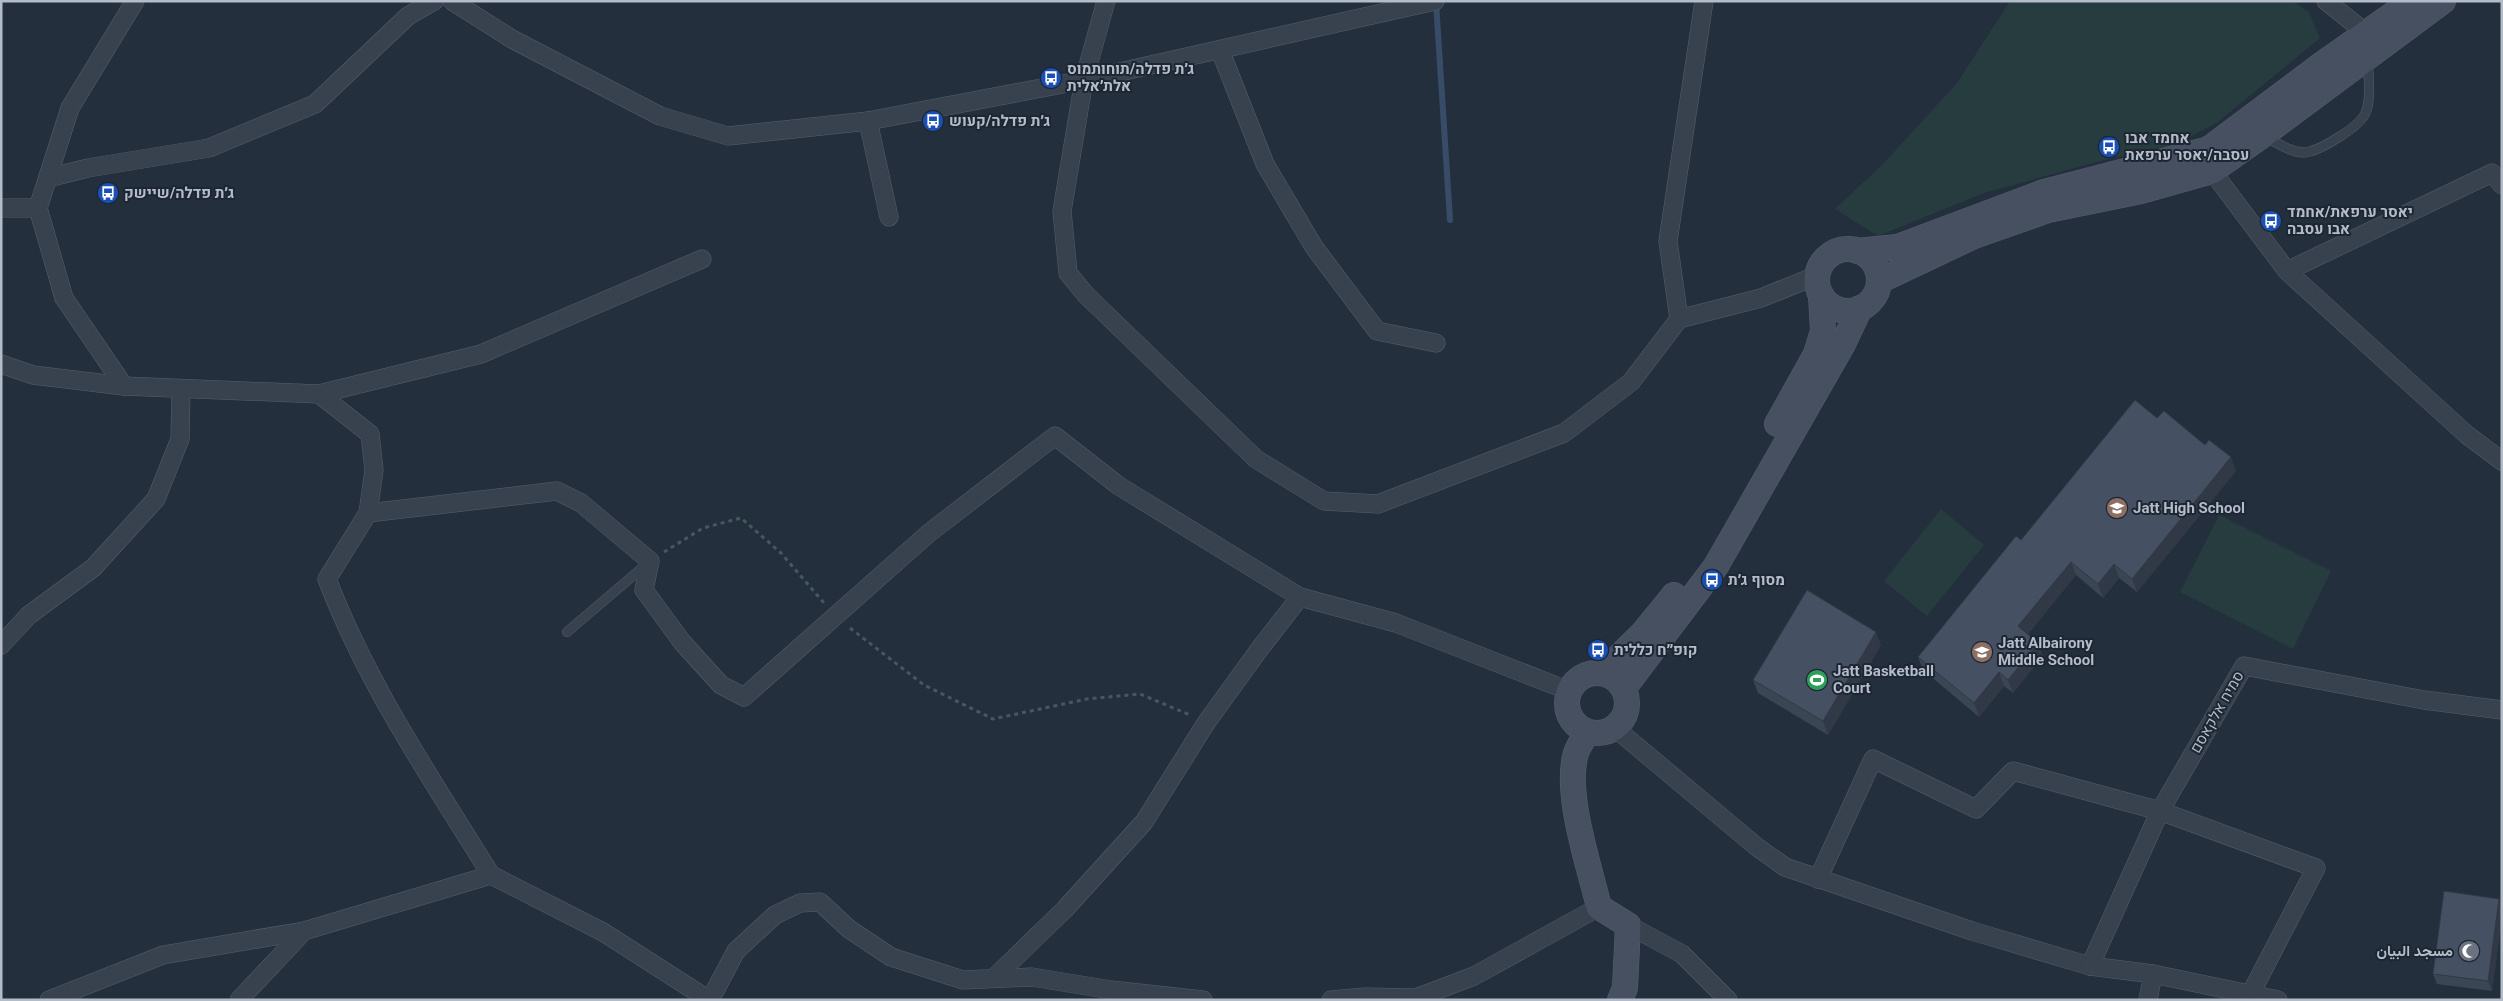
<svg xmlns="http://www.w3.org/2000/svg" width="2503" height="1001" viewBox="0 0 2503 1001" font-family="Roboto,Vazirmatn,Heebo,sans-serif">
<rect width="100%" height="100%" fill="#242f3e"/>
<g fill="#263c3f">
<polygon points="2010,1 2293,1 2309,12 2320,38 2218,122 2175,145 2100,161 1984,193 1878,236 1835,209 1884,163 1957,83"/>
<polygon points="1941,509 1984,545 1927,616 1884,581"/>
<polygon points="2219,515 2331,571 2293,649 2180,592"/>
</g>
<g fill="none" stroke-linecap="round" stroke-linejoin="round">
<polyline stroke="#394c67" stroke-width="6" points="1436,2 1450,220"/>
<g stroke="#565f6c" stroke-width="10">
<g id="lane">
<path d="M2266,137C2277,143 2295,155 2308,152C2322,149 2359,127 2365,114C2372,99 2368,76 2368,60"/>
<polyline points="567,632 648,563"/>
</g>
</g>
<g stroke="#565f6c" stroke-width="19">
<g id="street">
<polyline points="452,1 512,39 660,116 728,136 868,121 889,217"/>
<polyline points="1106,1 1084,80 1062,211 1068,273 1086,295 1256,459 1324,501 1378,504 1564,433 1631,382 1679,319 1761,298 1818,275"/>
<polyline points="2326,1 2366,33"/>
<polyline points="1220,50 1265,164 1314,247 1377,331 1436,343"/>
<polyline points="868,121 1084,80 1435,1"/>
<polyline points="2212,171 2287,271 2467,435 2502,461"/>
<polyline points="48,178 88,168 209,148 315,104 408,16 434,1"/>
<polyline points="1,208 38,208"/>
<polyline points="2287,271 2492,173 2502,185"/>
<polyline points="1679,319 1668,241 1704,1"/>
<path d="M1,364L33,375L124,386L319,394L370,434L374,470L368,513L327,579C368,686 431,778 491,875L304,931L239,1000"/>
<polyline points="124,386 64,298 38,208 70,108 135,1"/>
<polyline points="319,394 481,354 702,259"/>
<polyline points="368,513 557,491 581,503 650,561 644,590 682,642 721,685 744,697 929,533 1055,436 1119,486 1300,597 1396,623 1569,691"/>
<polyline points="1,645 29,615 93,568 156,499 180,439 181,389"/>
<polyline points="1615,728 1757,847 1785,867 1972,931 2090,966 2153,974 2278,1000"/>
<polyline points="491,875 603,932 709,1000"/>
<polyline points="1818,879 1873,759 1976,809 2013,771 2160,811 2316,868 2251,993"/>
<polyline points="1628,925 1682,954 1728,1000"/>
<polyline points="2090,966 2160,811 2244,666 2424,700 2502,710"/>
<polyline points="994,978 1065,909 1144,822 1206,723 1261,647 1300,597"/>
<polyline points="49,1000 163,955 304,931"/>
<polyline points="710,1000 736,951 775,915 800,903 820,902 849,929 891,957 963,980 1032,977 1111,990 1203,1000"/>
<polyline points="1331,1000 1365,997 1416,998 1474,976 1599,907"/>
<polyline points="2148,1000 2153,974"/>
</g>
</g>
<g stroke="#565f6c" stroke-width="26">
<g id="secondary">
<circle cx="1848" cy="280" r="31"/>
<polyline points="1857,251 1898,247 2044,192 2209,149 2321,65 2412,1"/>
<polyline points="1879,281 1974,236 2048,210 2141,191 2212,171 2263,135 2443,1"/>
<polyline points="1777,424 1816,354 1823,331 1821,295"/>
<circle cx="1597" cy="703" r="30"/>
<polyline points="1602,673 1643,633 1674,595"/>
<polyline points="1624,688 1716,566 1843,344 1860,308"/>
<path d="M1587,732C1584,739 1578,746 1576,753C1564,793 1589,865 1599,907L1628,925L1625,988L1620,1000"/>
</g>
</g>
<g stroke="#44595c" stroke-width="3" stroke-dasharray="4 4" stroke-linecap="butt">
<polyline points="664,552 703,528 741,518 781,553 824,603"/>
<polyline points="850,628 924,685 993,719 1087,699 1140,694 1190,715"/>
</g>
<use href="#lane" stroke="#38414e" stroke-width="9"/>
<use href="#street" stroke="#38414e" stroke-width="18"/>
<use href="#secondary" stroke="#465061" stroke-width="25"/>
</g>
<g fill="#3b4654">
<polygon points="2157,418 2236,471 2137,592 2119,578 2103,598 2076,575 2028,634 2043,656 2013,693 2004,686 1979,717 1923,670 1918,657 2021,540"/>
<polygon points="1881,645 1828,735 1758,693 1753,680"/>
<polygon points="2499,899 2502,906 2502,918 2492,991 2437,984 2433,974"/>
</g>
<g fill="#303945">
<polygon points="2231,457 2236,471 2137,592 2132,579"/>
<polygon points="2071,562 2076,575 2023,640 2018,626"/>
<polygon points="2114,564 2119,578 2103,598 2098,584"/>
<polygon points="1876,632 1881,645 1828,735 1823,721"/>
<polygon points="2038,643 2043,656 2013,693 2008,680"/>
<polygon points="1999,672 2004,686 1979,717 1974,703"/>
<polygon points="2499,899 2502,906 2502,918 2492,991 2488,981"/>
</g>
<g fill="#455162" stroke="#303945">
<polygon points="2135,400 2157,418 2164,411 2205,445 2209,440 2231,457 2132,579 2114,564 2098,584 2071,562 2018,626 2038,643 2008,680 1999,672 1974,703 1918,657 2016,536 2021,540"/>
<polygon points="1807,590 1876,632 1823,721 1753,680"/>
<polygon points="2444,891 2499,899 2488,981 2433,974"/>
</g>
<defs>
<g id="bus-disc" transform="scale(1.125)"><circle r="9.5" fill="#1a4fb4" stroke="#1d2633"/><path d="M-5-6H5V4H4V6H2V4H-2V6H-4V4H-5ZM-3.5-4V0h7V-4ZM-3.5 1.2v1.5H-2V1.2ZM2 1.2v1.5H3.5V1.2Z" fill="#fff"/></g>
<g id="school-disc" transform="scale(1.125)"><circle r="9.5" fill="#8d6e63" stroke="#1d2633"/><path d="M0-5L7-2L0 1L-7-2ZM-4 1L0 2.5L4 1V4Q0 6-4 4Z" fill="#fff"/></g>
<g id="stadium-disc" transform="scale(1.125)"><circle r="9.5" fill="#2e9e5b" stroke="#1d2633"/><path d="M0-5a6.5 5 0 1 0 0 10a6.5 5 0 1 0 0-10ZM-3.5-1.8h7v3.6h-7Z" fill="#fff"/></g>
<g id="mosque-disc" transform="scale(1.125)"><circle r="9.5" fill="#6b7280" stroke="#1d2633"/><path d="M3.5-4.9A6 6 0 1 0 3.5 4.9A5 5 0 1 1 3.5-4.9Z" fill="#fff"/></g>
</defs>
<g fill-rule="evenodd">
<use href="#bus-disc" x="1051" y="78"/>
<use href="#bus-disc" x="933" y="121"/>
<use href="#bus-disc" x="2109" y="147"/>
<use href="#bus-disc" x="108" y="193"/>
<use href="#bus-disc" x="2271" y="221"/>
<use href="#school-disc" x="2117" y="508"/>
<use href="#bus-disc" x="1712" y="580"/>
<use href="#bus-disc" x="1598" y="650"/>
<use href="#school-disc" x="1982" y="652"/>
<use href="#stadium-disc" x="1817" y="680"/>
<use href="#mosque-disc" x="2469" y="951"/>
</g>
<g text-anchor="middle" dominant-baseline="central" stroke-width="4" stroke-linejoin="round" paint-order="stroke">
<g font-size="15" font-weight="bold" fill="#b4bcc9" stroke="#1d2633" text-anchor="start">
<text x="1067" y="69">ג׳ת פדלה/תוחותמוס<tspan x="1067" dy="17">אלת׳אלית</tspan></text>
<text x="949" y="121">ג׳ת פדלה/קעוש</text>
<text x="2125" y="138">אחמד אבו<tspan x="2125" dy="17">עסבה/יאסר ערפאת</tspan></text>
<text x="124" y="193">ג׳ת פדלה/שיישק</text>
<text x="2287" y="212">יאסר ערפאת/אחמד<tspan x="2287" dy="17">אבו עסבה</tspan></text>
<text x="2133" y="508">Jatt High School</text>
<text x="1728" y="580">מסוף ג׳ת</text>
<text x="1998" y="643">Jatt Albairony<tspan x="1998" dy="17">Middle School</tspan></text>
<text x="1614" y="650">קופ״ח כללית</text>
<text x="1833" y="671">Jatt Basketball<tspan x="1833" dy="17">Court</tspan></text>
<text x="2453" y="951" text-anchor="end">مسجد البيان</text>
</g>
<g font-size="15" fill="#b4bcc9" stroke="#1d2633">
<text transform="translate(2217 712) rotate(-60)">סמיח אלקאסם</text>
</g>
</g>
<rect width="2503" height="1001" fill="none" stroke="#b4bcc9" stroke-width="5"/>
</svg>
